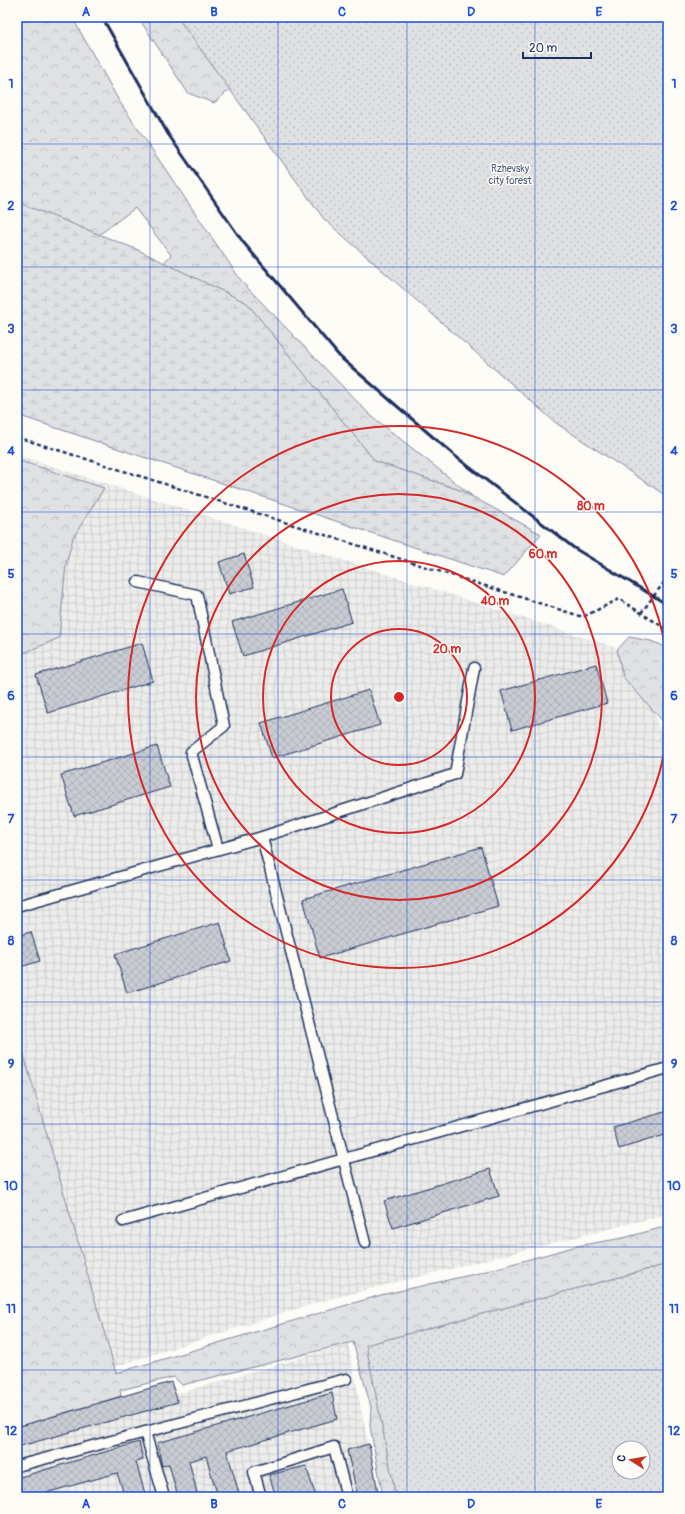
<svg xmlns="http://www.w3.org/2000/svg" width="685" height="1514" viewBox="0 0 685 1514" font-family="Pangolin,sans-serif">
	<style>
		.industrial { fill: url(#industrial-grid) }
		.forest { fill: url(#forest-crowns); stroke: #7e88a0; fill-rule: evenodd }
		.wetland { fill: url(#wetland-marsh); stroke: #7e88a0 }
		.park { fill: url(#park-dots); stroke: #7e88a0; fill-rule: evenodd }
		.building { fill: url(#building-cross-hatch); stroke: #1b2f5e }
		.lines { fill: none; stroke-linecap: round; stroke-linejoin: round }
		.lane-casing { stroke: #1b2f5e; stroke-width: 13 }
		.path { stroke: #1b2f5e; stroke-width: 2.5; stroke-dasharray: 4 3; stroke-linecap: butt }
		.lane { stroke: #fdfcf7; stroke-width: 10 }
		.rail { stroke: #1b2f5e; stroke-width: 3 }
		.grid { fill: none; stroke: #1d4ed8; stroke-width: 1; stroke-opacity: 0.55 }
		.ring { fill: none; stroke: #d62828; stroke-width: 2 }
		.labels { text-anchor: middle; stroke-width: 3; stroke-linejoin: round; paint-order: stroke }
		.park-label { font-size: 10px; fill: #4c5c7f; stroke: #fdfcf7 }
		.centre { fill: #d62828; stroke: #fdfcf7; stroke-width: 2 }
		.ring-label { font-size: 12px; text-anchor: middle; font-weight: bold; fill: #d62828; stroke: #fdfcf7; stroke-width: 3; stroke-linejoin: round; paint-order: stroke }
		.neatline { fill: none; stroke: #1d4ed8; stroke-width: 1.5 }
		.grid-label { font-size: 13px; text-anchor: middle; font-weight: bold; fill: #1d4ed8 }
	</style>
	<defs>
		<pattern id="industrial-grid" width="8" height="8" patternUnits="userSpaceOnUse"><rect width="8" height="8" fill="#edeeec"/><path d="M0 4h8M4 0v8" fill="none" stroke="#cbcccd"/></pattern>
		<pattern id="forest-crowns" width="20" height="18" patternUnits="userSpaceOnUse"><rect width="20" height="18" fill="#e0e1e3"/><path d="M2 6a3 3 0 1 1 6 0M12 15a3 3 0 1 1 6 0" fill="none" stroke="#c0c1c5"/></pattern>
		<pattern id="wetland-marsh" width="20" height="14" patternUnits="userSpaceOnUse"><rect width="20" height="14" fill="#e0e1e3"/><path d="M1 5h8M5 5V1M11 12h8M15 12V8" fill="none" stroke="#c0c1c5"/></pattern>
		<pattern id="park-dots" width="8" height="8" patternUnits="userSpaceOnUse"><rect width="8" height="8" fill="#e0e1e3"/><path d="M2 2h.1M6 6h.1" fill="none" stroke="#c0c1c5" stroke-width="1.8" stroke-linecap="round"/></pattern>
		<pattern id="building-cross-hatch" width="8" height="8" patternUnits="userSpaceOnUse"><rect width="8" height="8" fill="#c9ccd3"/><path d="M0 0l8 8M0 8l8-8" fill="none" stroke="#acb0b8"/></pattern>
	</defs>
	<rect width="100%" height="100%" fill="#fdfcf7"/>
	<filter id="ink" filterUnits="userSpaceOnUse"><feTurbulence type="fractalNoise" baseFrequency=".025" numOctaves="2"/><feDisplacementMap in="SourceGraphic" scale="8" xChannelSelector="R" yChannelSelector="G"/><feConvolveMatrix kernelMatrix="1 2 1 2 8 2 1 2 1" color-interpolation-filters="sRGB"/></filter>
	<g filter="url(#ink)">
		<g class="industrial">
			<path d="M17 455 620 649 641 673 668 754V1214L318 1302 114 1367 17 1031Z"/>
			<path d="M348 1344 379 1497H17V1427L171 1382 176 1394Z"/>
		</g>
		<g class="forest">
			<path d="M17 17H72L119 101 242 282 369 414 471 495 501 529 61 371 171 255 135 208 42 277 17 283Z"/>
			<path d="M138 17H233L234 86 214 103 188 93Z"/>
			<path d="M17 460 104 488 73 538 66 564 59 638 17 656Z"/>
			<path d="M629 637 651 641 668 648V727L623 677 617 650Z"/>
			<path d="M17 1031 116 1373 381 1295 479 1273 577 1246 623 1238 668 1226V1497H383L370 1426 371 1407 353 1342 182 1385 174 1377 120 1390 121 1396 17 1427ZM619 1448H643V1472H619Z"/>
		</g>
		<path class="wetland" d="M17 202 136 249 247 303 375 461 460 490 541 534 504 577 17 415Z"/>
		<g class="park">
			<path d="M177 17H668V497L556 423 324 219Z"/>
			<path d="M668 1264V1497H396L366 1345ZM619 1448H643V1472H619Z"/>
		</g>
		<g class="building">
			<path d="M244 554 254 587 229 594 219 562Z"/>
			<path d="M342 589 352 622 243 656 232 622Z"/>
			<path d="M142 643 153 681 48 713 36 675Z"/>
			<path d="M596 664 607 703 512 730 501 691Z"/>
			<path d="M369 690 380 725 272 758 261 723Z"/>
			<path d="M157 746 170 787 74 816 61 775Z"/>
			<path d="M481 847 498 906 320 958 303 899Z"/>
			<path d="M220 922 231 961 127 993 115 954Z"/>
			<path d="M31 932 40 961 17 968V936Z"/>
			<path d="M668 1111V1134L619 1149 613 1127Z"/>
			<path d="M490 1169 499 1196 393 1228 384 1201Z"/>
			<path d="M171 1382 178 1402 17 1447V1427Z"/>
			<path d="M332 1393 337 1419 227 1451 240 1497H218L206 1456 189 1461 198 1497H178L169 1464 162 1466 157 1443Z"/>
			<path d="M139 1442 143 1460 136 1462 146 1497H125L117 1473 31 1497H17V1478Z"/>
			<path d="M369 1444 379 1497H358L347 1450Z"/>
			<path d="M306 1466 316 1497H276L269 1475Z"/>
		</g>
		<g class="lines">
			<g class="lane-casing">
				<g id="lane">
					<path d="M138 582 197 595 224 726 191 752 218 849"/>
					<path d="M262 837 365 1243"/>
					<path d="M17 906 262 837 455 774 474 668"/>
					<path d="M123 1221 668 1068"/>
					<path d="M145 1432 164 1497"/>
					<path d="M17 1466 346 1379"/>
					<path d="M261 1497 254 1472 334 1447 347 1497"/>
				</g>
			</g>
			<g class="path">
				<path d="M17 437 583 617 619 599 668 630"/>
				<path d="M641 613 668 577"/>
			</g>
			<use href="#lane" class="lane"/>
			<path class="rail" d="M102 17 168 134 243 242 340 357 455 456 574 548 668 605"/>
		</g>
	</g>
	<path class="grid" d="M150 17V1497M278 17V1497M407 17V1497M535 17V1497M17 144H668M17 267H668M17 390H668M17 512H668M17 634H668M17 757H668M17 880H668M17 1002H668M17 1124H668M17 1247H668M17 1370H668"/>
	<g class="ring">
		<circle cx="399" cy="697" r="68"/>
		<circle cx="399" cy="697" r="136"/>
		<circle cx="399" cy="697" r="203"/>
		<path d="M668 730A271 271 0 1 1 668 664"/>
	</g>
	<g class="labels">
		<g class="park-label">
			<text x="510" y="172">Rzhevsky<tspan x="510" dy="12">city forest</tspan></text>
		</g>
	</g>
	<circle cx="399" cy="697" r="6" class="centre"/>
	<g class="ring-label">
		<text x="591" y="510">80 m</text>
		<text x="543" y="558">60 m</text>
		<text x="495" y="605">40 m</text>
		<text x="447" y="653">20 m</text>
	</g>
	<rect width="685" height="1514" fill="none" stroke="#fdfcf7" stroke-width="44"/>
	<g transform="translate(631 1460) rotate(281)"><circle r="19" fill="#fdfcf7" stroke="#a3aaba"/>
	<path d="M0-3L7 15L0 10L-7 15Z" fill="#c8321e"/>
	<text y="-6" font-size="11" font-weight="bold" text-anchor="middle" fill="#1b2f5e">С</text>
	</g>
	<path d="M523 52v6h68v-6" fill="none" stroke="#1b2f5e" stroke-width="2"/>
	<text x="529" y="52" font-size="12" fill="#1b2f5e" stroke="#fdfcf7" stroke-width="3" paint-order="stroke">20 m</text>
	<rect x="22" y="22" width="641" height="1470" class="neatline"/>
	<g class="grid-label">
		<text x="86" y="16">A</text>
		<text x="214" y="16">B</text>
		<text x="342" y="16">C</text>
		<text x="471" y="16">D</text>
		<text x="599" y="16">E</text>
		<text x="11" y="88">1</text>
		<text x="674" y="88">1</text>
		<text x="11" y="210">2</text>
		<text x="674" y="210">2</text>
		<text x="11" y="333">3</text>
		<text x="674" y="333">3</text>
		<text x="11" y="455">4</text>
		<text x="674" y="455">4</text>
		<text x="11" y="578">5</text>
		<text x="674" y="578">5</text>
		<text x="11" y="700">6</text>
		<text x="674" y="700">6</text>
		<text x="11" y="823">7</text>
		<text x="674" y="823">7</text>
		<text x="11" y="945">8</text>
		<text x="674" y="945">8</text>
		<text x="11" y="1068">9</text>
		<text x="674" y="1068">9</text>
		<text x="11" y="1190">10</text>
		<text x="674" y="1190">10</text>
		<text x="11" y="1313">11</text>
		<text x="674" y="1313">11</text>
		<text x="11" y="1435">12</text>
		<text x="674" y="1435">12</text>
		<text x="86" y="1508">A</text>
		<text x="214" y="1508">B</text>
		<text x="342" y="1508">C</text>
		<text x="471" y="1508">D</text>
		<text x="599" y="1508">E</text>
	</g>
</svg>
